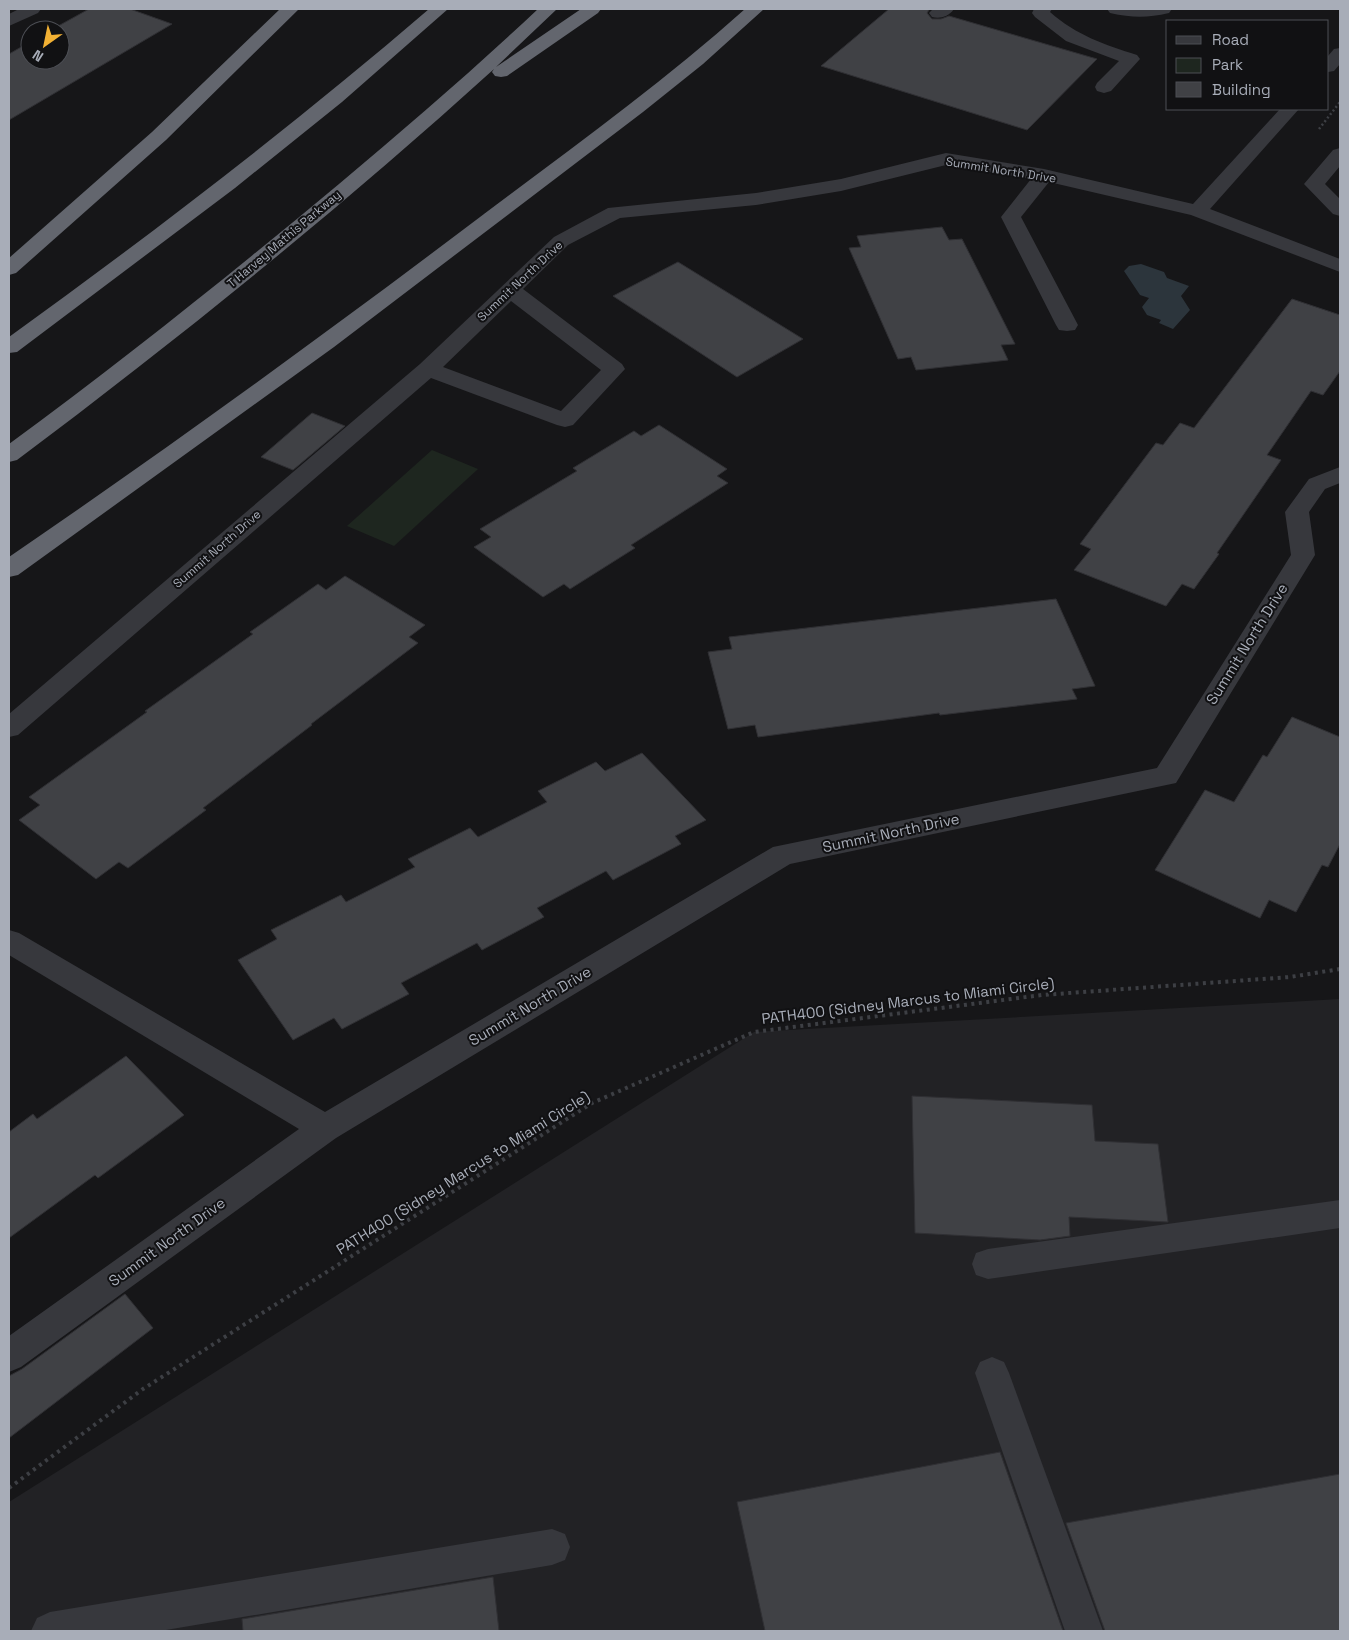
<svg xmlns="http://www.w3.org/2000/svg" width="1349" height="1640" viewBox="0 0 1349 1640" font-family="'Space Grotesk',sans-serif">
	<style>
		.built { fill: #222225 }
		.green { fill: #1e261f }
		.water { fill: #2c353c }
		.building { fill: #404145; stroke: #303034 }
		.lines { fill: none; stroke-linecap: round; stroke-linejoin: round }
		.path-far1 { stroke: #3d3f44; stroke-width: 2.5; stroke-dasharray: 2 2.5; stroke-linecap: butt }
		.path { stroke: #3d3f44; stroke-width: 4; stroke-dasharray: 3 4.5; stroke-linecap: butt }
		.minor { fill: #37383d; fill-rule: evenodd }
		.highway { fill: #63666e; fill-rule: evenodd }
		.labels { text-anchor: middle; stroke-width: 4; stroke-linejoin: round; paint-order: stroke }
		.far-street-label { font-size: 12px; fill: #a8adb8; stroke: #111113 }
		.street-label { font-size: 15px; fill: #a8adb8; stroke: #111113 }
	</style>
	<rect width="100%" height="100%" fill="#161618"/>
	<path class="built" d="M1340 999V1631H9V1502L754 1032Z"/>
	<path class="green" d="M432 450 478 469 394 546 347 526Z"/>
	<path class="water" d="M1141 264 1164 272 1167 278 1189 286 1181 296 1190 310 1173 329 1159 323 1161 320 1147 315 1142 307 1149 298 1140 295 1124 271 1129 266Z"/>
	<g class="building">
		<path d="M89 9H130L172 24 9 120V54L30 42V60H60V30H51Z"/>
		<path d="M889 9H925L929 10 927 13 932 19H941L949 16 1097 59 1027 130 821 66Z"/>
		<path d="M942 227 949 240 962 239 1015 344 1001 345 1008 360 916 370 911 357 898 359 849 248 861 247 857 236Z"/>
		<path d="M678 262 803 339 737 377 613 296Z"/>
		<path d="M1292 299 1340 315V371L1323 395 1311 391 1267 455 1281 460 1217 553 1219 554 1194 589 1182 584 1166 606 1074 570 1091 549 1080 544 1156 443 1163 445 1180 423 1194 428Z"/>
		<path d="M312 413 345 426 293 470 261 457Z"/>
		<path d="M659 425 727 469 717 476 728 483 631 545 635 548 570 589 564 584 543 597 474 547 491 537 480 529 577 471 573 468 634 431 641 436Z"/>
		<path d="M345 576 425 625 409 637 418 643 311 724 312 725 203 808 206 810 128 868 119 862 96 879 19 820 40 805 29 797 147 712 145 711 253 634 250 632 318 584 326 590Z"/>
		<path d="M1056 599 1095 686 1072 689 1077 699 940 715 939 713 758 737 755 725 728 729 708 652 732 649 729 637Z"/>
		<path d="M1292 717 1340 737V844L1328 867 1322 865 1296 912 1269 900 1260 918 1155 870 1205 790 1234 802 1263 755 1267 757Z"/>
		<path d="M642 753 706 820 675 836 681 844 613 880 606 871 537 908 544 917 482 950 477 943 401 983 409 994 342 1029 334 1018 293 1040 238 960 277 939 271 930 341 895 346 902 415 867 408 859 470 828 478 837 547 802 538 791 596 762 605 771Z"/>
		<path d="M126 1056 184 1115 98 1178 95 1175 9 1238V1132L33 1114 37 1119Z"/>
		<path d="M912 1096 1092 1105 1095 1141 1158 1144 1168 1222 1069 1217 1070 1236 1040 1240 915 1233Z"/>
		<path d="M125 1294 153 1328 9 1438V1376L22 1369Z"/>
		<path d="M1000 1452 1063 1631H765L737 1502Z"/>
		<path d="M1340 1474V1631H1105L1066 1523Z"/>
		<path d="M493 1577 499 1631H243L242 1619Z"/>
	</g>
	<g class="lines">
		<path class="path-far1" d="M1319 129 1340 102"/>
		<path class="path" d="M9 1488 143 1389 592 1103 754 1032 1042 995 1290 977 1340 969"/>
		<g class="minor">
			<path d="M19 9H41L38 13 9 26V14Z"/>
			<path d="M933 9H954C948 17 940 19 932 17L929 13Z"/>
			<path d="M1034 9H1052L1050 12C1076 35 1105 45 1137 55L1140 59 1111 91 1104 93 1097 91 1095 87 1097 83 1119 61 1066 41 1035 17 1032 13Z"/>
			<path d="M1107 9H1172L1169 13C1147 18 1133 18 1110 13Z"/>
			<path d="M1340 48V64L1334 71 1328 72V56L1334 49Z"/>
			<path d="M1280 109H1299L1210 209 1340 259V272L1191 215 1049 182 1021 217 1078 325 1075 330 1067 331 1059 330 1056 325 1001 217 1031 179 946 165 841 191 756 205 620 218 568 245 523 289 622 364 625 369 573 425 565 427 557 425 431 378 18 735 9 737V714L420 364 554 237 608 208 756 193 841 179 946 153 1044 169 1193 204ZM511 301 601 370 561 411 443 367Z"/>
			<path d="M1340 148V166L1325 184 1340 199V216L1333 214 1304 184 1333 150Z"/>
			<path d="M1340 467V483L1325 489 1309 512 1315 555 1176 783 790 864 336 1138 21 1367 9 1372V1336L299 1129 9 955V930L19 933 325 1112 773 847 1157 768 1291 555 1285 512 1309 479Z"/>
			<path d="M1340 1200V1228L988 1279 976 1275 972 1264 976 1253 988 1249Z"/>
			<path d="M992 1357 1004 1362 1009 1373 1103 1631H1065L975 1373 980 1362Z"/>
			<path d="M552 1529 565 1534 570 1547 565 1560 552 1565 160 1631H31L37 1618 50 1612Z"/>
		</g>
		<g class="highway">
			<path d="M280 9H299L166 140 16 273 9 275V258L152 132Z"/>
			<path d="M429 9H448L342 102 235 188 17 352 9 353V337C153 233 294 125 429 9Z"/>
			<path d="M538 9H557L496 67 581 9H601L598 13 507 76 501 77 495 76 492 72 494 69C342 207 181 337 17 460L9 462V444C122 361 231 274 339 184 407 127 474 69 538 9Z"/>
			<path d="M745 9H764L703 64 643 112 334 347 18 575 9 577V557C170 447 328 332 484 214 572 148 662 83 745 9Z"/>
		</g>
	</g>
	<g class="labels">
		<g class="far-street-label">
			<text transform="translate(1001 170) rotate(9)" y="4">Summit North Drive</text>
			<text transform="translate(284 239) rotate(-40)" y="4">T Harvey Mathis Parkway</text>
			<text transform="translate(520 281) rotate(-43)" y="4">Summit North Drive</text>
			<text transform="translate(217 549) rotate(-41)" y="4">Summit North Drive</text>
		</g>
		<g class="street-label">
			<text transform="translate(1247 644) rotate(-58)" y="5">Summit North Drive</text>
			<text transform="translate(891 833) rotate(-12)" y="5">Summit North Drive</text>
			<text transform="translate(908 1001) rotate(-7)" y="5">PATH400 (Sidney Marcus to Miami Circle)</text>
			<text transform="translate(530 1006) rotate(-31)" y="5">Summit North Drive</text>
			<text transform="translate(463 1173) rotate(-32)" y="5">PATH400 (Sidney Marcus to Miami Circle)</text>
			<text transform="translate(167 1242) rotate(-36)" y="5">Summit North Drive</text>
		</g>
	</g>
	<rect width="1349" height="1640" fill="none" stroke="#a8adb8" stroke-width="20"/>
	<rect x="1166" y="20" width="162" height="90" fill="#111113" stroke="#4d4f55"/>
	<rect x="1176" y="36" width="25" height="8" fill="#37383d" stroke="#4d4f55"/>
	<text x="1212" y="45" font-size="15" fill="#a8adb8">Road</text>
	<rect x="1176" y="58" width="25" height="15" fill="#1e261f" stroke="#4d4f55"/>
	<text x="1212" y="70" font-size="15" fill="#a8adb8">Park</text>
	<rect x="1176" y="82" width="25" height="15" fill="#404145" stroke="#4d4f55"/>
	<text x="1212" y="95" font-size="15" fill="#a8adb8">Building</text>
	<g transform="translate(45 45) rotate(213)"><circle r="24" fill="#111113" stroke="#4d4f55"/>
	<path d="M0-4L9 19L0 12L-9 19Z" fill="#f2b134"/>
	<text y="-8" font-size="14" font-weight="bold" text-anchor="middle" fill="#a8adb8">N</text>
	</g>
</svg>
